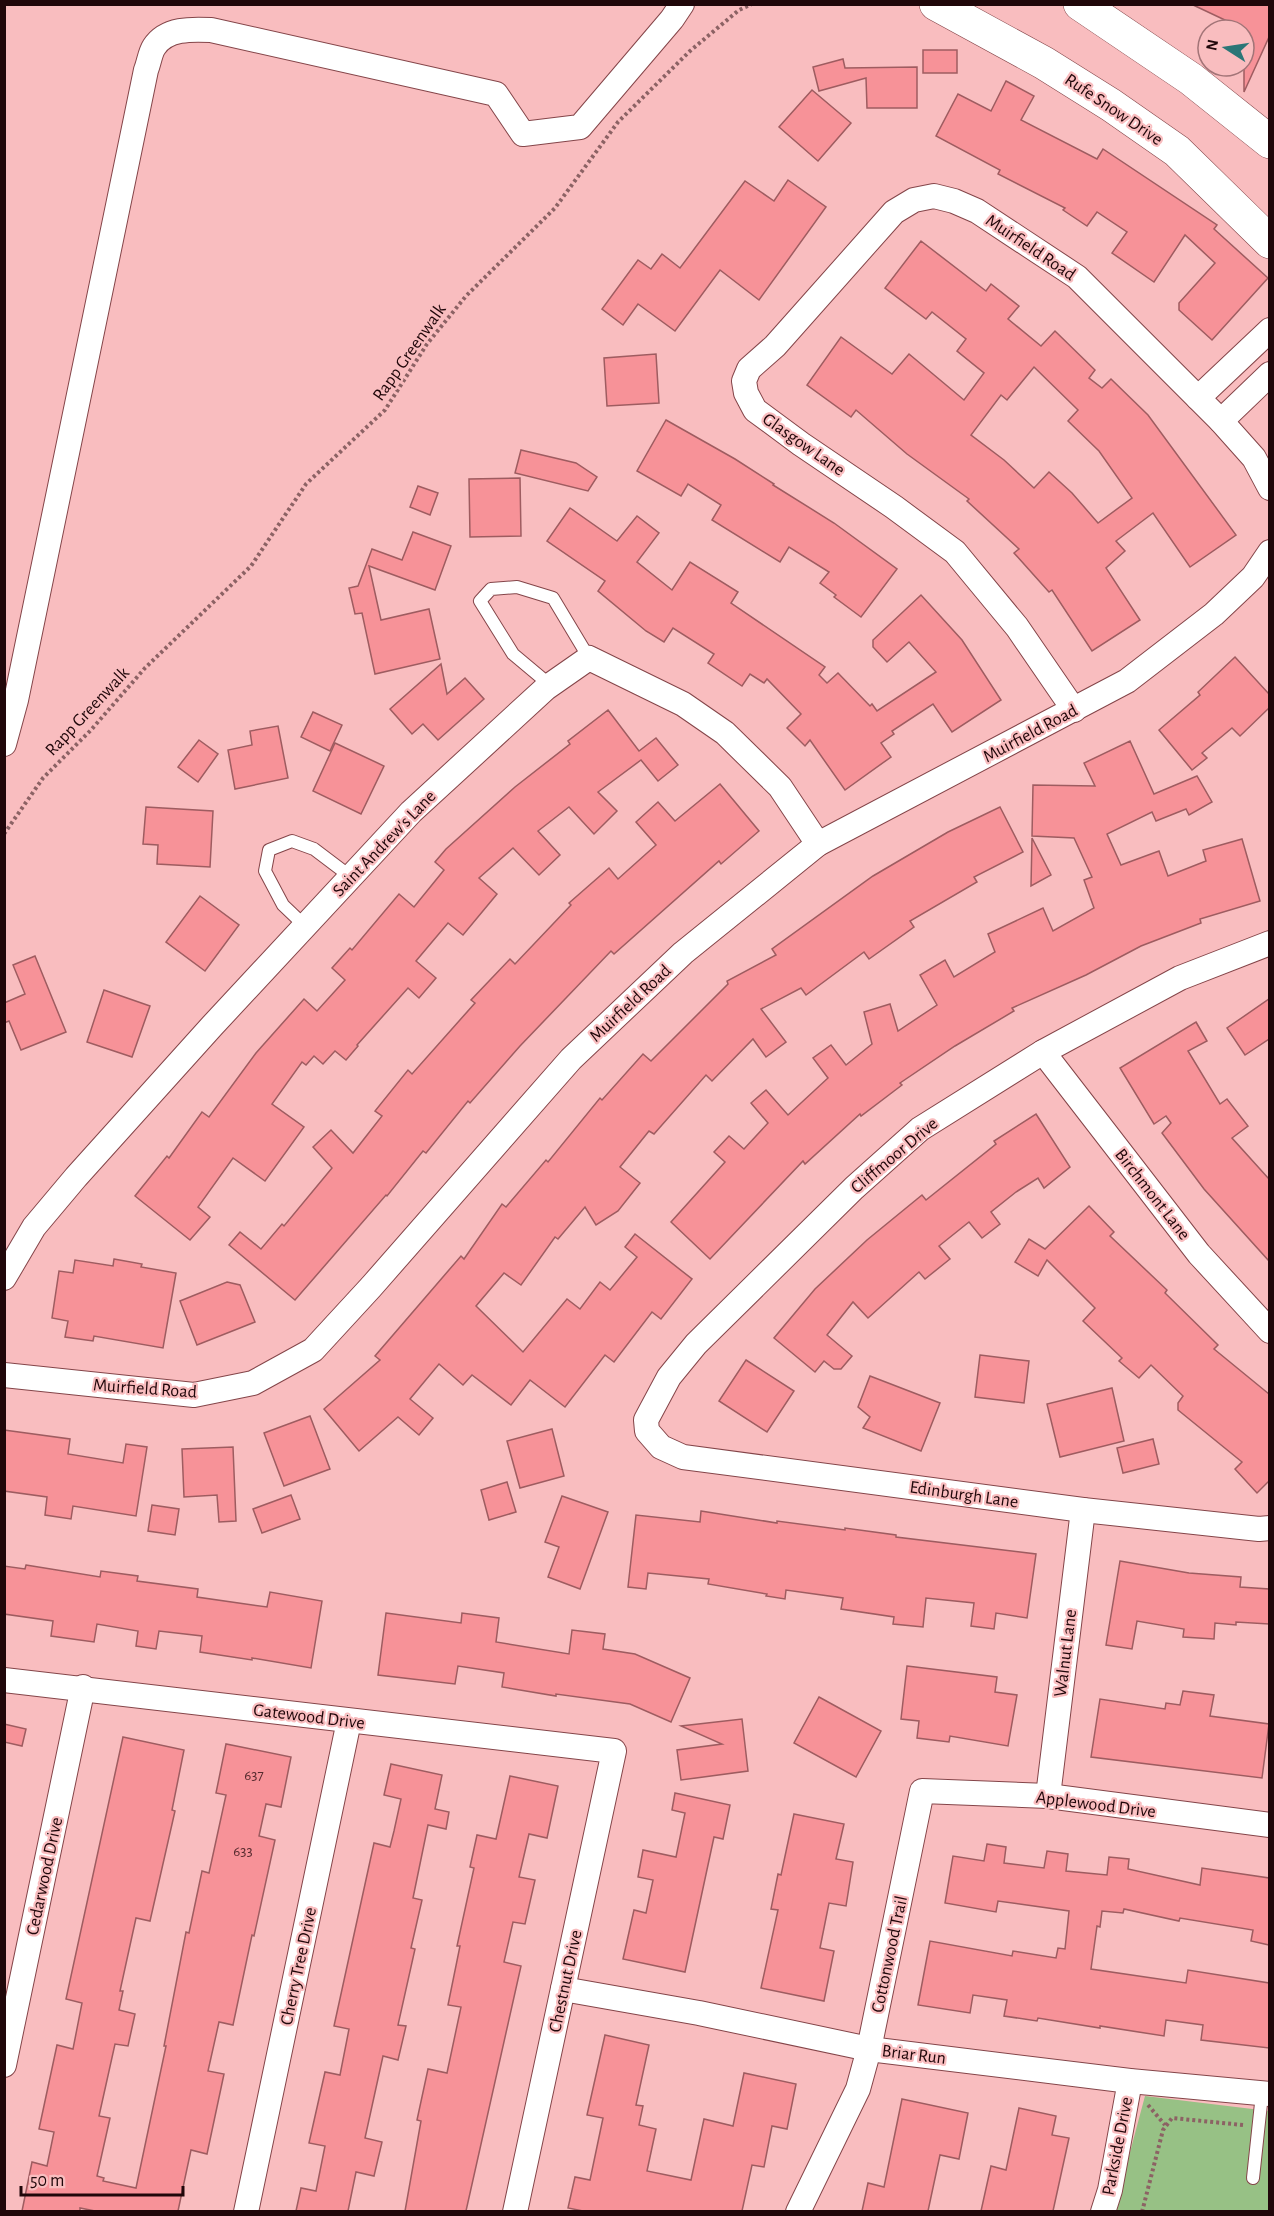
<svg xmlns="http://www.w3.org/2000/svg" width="1274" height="2216" viewBox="0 0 1274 2216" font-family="'Alegreya Sans',sans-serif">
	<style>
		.green { fill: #97c185 }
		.building { fill: #f79298; stroke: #9e5c60; stroke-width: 1.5; fill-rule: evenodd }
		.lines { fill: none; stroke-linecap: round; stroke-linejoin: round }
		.lane-casing { stroke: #844549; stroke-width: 14 }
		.street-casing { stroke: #844549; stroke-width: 26 }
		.secondary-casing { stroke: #844549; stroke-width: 34 }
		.path { stroke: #8c6264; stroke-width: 4; stroke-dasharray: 3 3; stroke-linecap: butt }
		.lane { stroke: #fff; stroke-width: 12 }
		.street { stroke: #fff; stroke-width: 24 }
		.secondary { stroke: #fff; stroke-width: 33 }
		.labels { text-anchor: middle; stroke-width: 4.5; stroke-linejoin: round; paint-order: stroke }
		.number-label { font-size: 15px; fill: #562a2e }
		.street-label { font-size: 18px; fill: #20070a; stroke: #f9bdbf }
	</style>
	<rect width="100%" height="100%" fill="#f9bdbf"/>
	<path class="green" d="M1145 2096 1269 2111V2211L1114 2212Z"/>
	<g class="building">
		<path d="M1191 4H1269V37L1244 92V29Z"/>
		<rect x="923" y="50" width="34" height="23"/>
		<path d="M843 59 845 68 917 67V108H867L866 78 819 91 813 67Z"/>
		<path d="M1006 81 1034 96 1021 120 1097 159 1103 149 1217 225 1214 229 1268 278 1212 340 1179 310V303L1215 263 1185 235 1154 282 1112 253 1127 232 1097 212 1087 226 1063 210 1065 208 998 174 1000 170 936 136 958 94 991 111Z"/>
		<path d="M812 90 851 123 818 161 779 127Z"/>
		<path d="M788 180 826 207 759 300 720 270 675 331 638 304 623 325 602 309 638 260 651 269 662 254 680 268 745 181 774 201Z"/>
		<path d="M921 241 986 291 991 284 1019 306 1008 319 1041 346 1055 331 1095 370 1089 378 1102 388 1111 379 1148 415 1236 535 1190 567 1153 513 1116 541 1125 551 1106 568 1140 620 1092 651 1052 590 1049 592 1014 553 1019 549 967 501 969 499 907 454 856 410 851 417 807 385 841 337 892 374 909 354 964 400 984 373 957 351 966 339 932 312 926 319 885 288ZM1034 367 1078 410 1068 421 1099 451 1132 498 1098 523 1072 493 1049 472 1034 488 1004 460 971 435 1001 395 1007 400Z"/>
		<path d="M656 354 659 403 607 406 604 358Z"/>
		<path d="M666 420 735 459 774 484 773 485 834 523 897 569 861 617 834 597 836 595 820 583 829 572 789 547 780 562 712 520 721 505 688 484 681 496 637 471Z"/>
		<path d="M521 450 576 463 597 477 588 491 515 473Z"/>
		<path d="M520 478 521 536 470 537 469 479Z"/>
		<path d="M418 486 438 493 430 515 410 507Z"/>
		<path d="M570 508 617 541 637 516 659 533 637 562 672 590 690 562 738 592 731 603 825 667 819 675 827 683 838 673 870 706 872 704 877 711 936 672 909 642 887 662 873 647V640L921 595 962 640 1001 700 952 732 933 704 892 731 894 734 881 743 891 757 845 790 810 740 805 746 787 728 801 714 767 679 764 683 750 674 742 686 708 663 714 654 673 628 664 642 646 631 598 591 605 581 547 541Z"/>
		<path d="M413 532 451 546 435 590 369 566 381 620 429 609 440 659 375 674 362 613 355 614 349 588 358 586 372 549 402 560Z"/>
		<path d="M1235 657 1269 694V708L1240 736 1232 728 1202 753 1207 758 1192 770 1159 730 1200 695 1198 692Z"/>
		<path d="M441 664 447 694 465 678 484 699 438 740 423 724 412 734 390 709Z"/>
		<path d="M608 710 639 751 656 738 678 765 658 781 641 760 598 792 617 811 594 834 569 807 538 831 560 855 539 875 513 848 479 878 497 894 463 935 448 923 416 961 436 978 419 998 408 988 357 1045 358 1046 346 1060 335 1051 323 1064 314 1056 306 1065 302 1062 272 1104 304 1127 265 1181 233 1158 198 1207 210 1217 190 1240 135 1196 167 1156 169 1158 202 1112 209 1117 256 1053 304 999 317 1011 345 980 332 968 350 948 352 950 399 894 414 907 444 870 435 862 446 849 515 787 570 744 568 741Z"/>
		<path d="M313 712 342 725 330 751 301 737Z"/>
		<path d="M278 726 288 778 235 789 228 750 252 745 250 731Z"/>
		<path d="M199 740 218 754 198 782 178 767Z"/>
		<path d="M1130 741 1154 794 1197 776 1212 802 1189 815 1186 809 1156 821 1152 812 1107 834 1121 865 1159 851 1168 876 1206 861 1203 850 1242 839 1260 901 1200 919 1201 923 1141 946 1086 975 1012 1008 1014 1011 955 1046 900 1083 902 1085 861 1116 860 1114 805 1164 803 1161 710 1259 671 1222 725 1162 714 1152 729 1136 744 1149 768 1123 751 1103 766 1090 788 1115 828 1078 813 1058 831 1045 846 1065 872 1044 864 1012 890 1004 898 1031 937 1005 920 975 945 960 954 977 995 952 988 934 1043 908 1053 931 1094 908 1084 880 1092 877 1074 838 1032 836 1033 785 1095 786 1084 763Z"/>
		<path d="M335 743 384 766 361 814 313 791Z"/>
		<path d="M720 784 759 831 721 864 719 861 614 954 611 951 520 1046 470 1103 468 1101 426 1153 423 1151 387 1196 386 1195 295 1300 229 1245 240 1232 261 1249 282 1224 284 1226 332 1168 313 1147 331 1130 353 1153 382 1116 375 1111 408 1070 412 1074 475 1003 471 1000 510 959 515 964 571 905 569 903 609 868 618 879 656 845 636 822 658 802 675 821Z"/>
		<path d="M146 807 213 811 210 867 157 864 158 845 143 844Z"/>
		<path d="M1000 807 1023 852 974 877 977 882 910 921 914 927 869 959 864 952 806 995 801 988 761 1009 786 1042 766 1057 753 1039 712 1081 706 1075 654 1134 649 1131 620 1167 640 1183 618 1211 596 1225 585 1207 558 1239 555 1237 521 1285 504 1273 476 1306 523 1352 567 1299 580 1309 600 1282 610 1290 637 1257 625 1247 635 1234 692 1279 661 1319 652 1312 614 1362 605 1355 565 1407 530 1380 511 1405 472 1375 463 1385 439 1364 410 1399 433 1418 419 1435 398 1417 359 1451 324 1409 380 1360 375 1356 461 1256 464 1259 502 1204 506 1207 546 1160 548 1162 600 1098 602 1100 643 1054 651 1061 728 984 727 981 776 955 772 949 873 876 948 832Z"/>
		<path d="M1032 838 1051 875 1031 886Z"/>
		<path d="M200 896 239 925 205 971 166 942Z"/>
		<path d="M35 956 66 1032 21 1050 9 1021 4 1023V1003L25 994 13 965Z"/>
		<path d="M104 990 150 1006 132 1057 87 1042Z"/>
		<path d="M1269 999V1039L1245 1055 1227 1028Z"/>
		<path d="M1196 1022 1207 1041 1188 1051 1220 1104 1227 1099 1248 1126 1232 1138 1269 1179V1261L1204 1189 1162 1133 1171 1123 1166 1116 1154 1124 1120 1068Z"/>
		<path d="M1036 1114 1070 1167 1044 1188 1038 1178 1016 1192 991 1212 1000 1224 982 1238 969 1222 939 1246 950 1259 925 1279 919 1272 868 1318 853 1302 827 1335 852 1356 841 1369H834L824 1361 815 1372 774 1338 815 1289 867 1240 922 1195 926 1200 996 1144 994 1141Z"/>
		<path d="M1089 1206 1114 1232 1110 1236 1167 1290 1165 1293 1218 1345 1214 1349 1269 1394V1481L1257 1493 1235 1469 1242 1462 1178 1410V1403L1183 1396 1151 1365 1139 1378 1126 1367 1119 1361 1122 1358 1083 1321 1095 1308 1047 1260 1038 1276 1015 1262 1029 1239 1045 1249Z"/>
		<path d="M114 1259 142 1264 141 1267 176 1273 163 1348 94 1336 93 1341 65 1337 68 1321 52 1318 59 1271 73 1273 75 1260 113 1266Z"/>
		<path d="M227 1282 240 1285 255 1322 197 1345 180 1301Z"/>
		<path d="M980 1355 1029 1361 1024 1403 975 1397Z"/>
		<path d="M746 1360 794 1391 767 1432 719 1401Z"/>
		<path d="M870 1376 940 1403 921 1451 863 1428 870 1417 858 1407Z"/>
		<path d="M1112 1388 1124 1441 1060 1457 1047 1404Z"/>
		<path d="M310 1416 330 1469 284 1486 264 1433Z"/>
		<path d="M552 1429 564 1476 520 1488 507 1441Z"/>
		<path d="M4 1430 70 1439 68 1454 123 1463 126 1444 147 1447 136 1516 73 1506 71 1519 45 1515 47 1497 4 1491Z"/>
		<path d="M1153 1439 1159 1464 1123 1473 1117 1448Z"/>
		<path d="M233 1447 236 1521 219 1522 217 1495 184 1497 182 1449Z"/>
		<path d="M507 1482 516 1512 489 1520 481 1490Z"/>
		<path d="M291 1495 300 1519 262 1533 253 1509Z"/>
		<path d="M562 1496 608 1512 580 1589 548 1577 559 1547 545 1542Z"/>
		<path d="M152 1505 179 1509 175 1535 148 1531Z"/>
		<path d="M701 1511 777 1523V1521L845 1530V1528L896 1535V1537L1036 1554 1027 1618 996 1613 994 1629 971 1626 974 1603 926 1598 923 1627 893 1624 894 1617 841 1609 843 1598 786 1590 785 1599 766 1596 767 1594 708 1584 709 1579 648 1573 646 1589 628 1587 636 1515 700 1522Z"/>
		<path d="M1120 1561 1189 1573 1241 1577 1240 1587 1269 1589V1624L1236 1622V1625L1215 1623 1214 1639 1183 1637 1184 1629 1137 1621 1132 1649 1106 1645Z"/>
		<path d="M26 1565 100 1577 101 1571 138 1576 137 1581 198 1589 197 1597 267 1607 270 1592 322 1601 311 1668 252 1658V1660L200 1652 202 1636 159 1631 156 1649 136 1646 138 1631 97 1624 94 1642 51 1636 53 1621 4 1614V1566L25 1569Z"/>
		<path d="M386 1613 461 1623 462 1613 499 1618 496 1642 569 1654 572 1630 605 1634 603 1649 635 1654 690 1678 671 1722 630 1704 556 1694V1696L502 1687 504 1673 458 1666 455 1684 378 1675Z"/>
		<path d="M907 1666 997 1677 995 1692 1017 1695 1008 1746 950 1736 949 1742 917 1738 919 1721 901 1719Z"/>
		<path d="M1183 1691 1214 1695 1210 1716 1269 1724 1262 1778 1091 1757 1100 1699 1165 1709 1166 1703 1180 1705Z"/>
		<path d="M819 1697 881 1731 856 1777 794 1743Z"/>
		<path d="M742 1719 748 1771 681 1780 677 1750 722 1744 681 1726Z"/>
		<path d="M4 1724 26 1729 22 1746 4 1742Z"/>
		<path d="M123 1737 184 1750 172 1810 175 1811 150 1921 136 1918 120 1991H123L119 2010 135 2014 128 2046 115 2044 99 2116 110 2118 97 2176 104 2178 103 2181 136 2188 166 2046H164L186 1932 189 1933 202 1871 209 1873 226 1795 216 1793 226 1744 291 1757 281 1807 266 1804 259 1836 275 1840 254 1936 252 1935 233 2025 219 2022 208 2071 224 2074 207 2154 191 2150 178 2211H95L80 2208V2211H22L32 2162 47 2166 54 2132 39 2129 57 2045 73 2049 82 2003 66 1999Z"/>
		<path d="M391 1764 442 1775 435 1809 449 1812 446 1829 428 1825 413 1898 422 1900 411 1948 415 1949 398 2025 406 2026 398 2060 383 2056 365 2138 382 2142 374 2176 356 2172 348 2211H296L301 2188 316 2191 325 2146 309 2143 325 2072 340 2075 349 2029 334 2026 374 1843 390 1847 394 1831 401 1799 384 1795Z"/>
		<path d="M510 1776 558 1786 547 1838 529 1834 519 1877 535 1880 525 1924 513 1922 504 1962 521 1966 466 2211H405L421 2121 417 2120 428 2069 447 2073 461 2007 448 2005 460 1946H457L474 1868 470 1867 477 1835 496 1839Z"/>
		<path d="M675 1793 730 1805 723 1839 714 1837 685 1972 623 1959 634 1910 646 1913 653 1880 638 1877 643 1850 676 1857 685 1813 672 1810Z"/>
		<path d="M794 1814 844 1824 836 1859 853 1862 846 1906 829 1903 820 1948 834 1951 824 2001 761 1988 778 1910 771 1909 778 1874 781 1875Z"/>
		<path d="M987 1844 1006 1847 1004 1863 1044 1868 1047 1851 1068 1854 1066 1871 1107 1875 1109 1857 1129 1859 1128 1869 1200 1885 1202 1868 1269 1878V1945L1251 1941 1253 1930 1180 1918 1179 1921 1124 1909 1123 1913 1102 1911 1100 1927 1097 1926 1091 1969 1186 1983 1188 1970 1269 1983V2048L1201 2040 1203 2025 1166 2020 1164 2036 1100 2026V2028L1038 2018 1037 2021 1004 2016 1007 2000 973 1995 970 2013 918 2005 930 1941 1012 1956 1013 1951 1056 1958 1058 1948 1065 1949 1069 1911 998 1901 996 1912 945 1903 953 1856 984 1861Z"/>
		<path d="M605 2035 649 2045 636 2105 643 2106 639 2125 656 2129 647 2171 691 2180 704 2119 733 2126 744 2073 796 2084 787 2129 772 2126 764 2167 752 2165 742 2211H583L568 2208 575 2177 590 2180 603 2118 587 2115Z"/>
		<path d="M902 2099 968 2113 959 2159 940 2155 928 2211H862L868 2183 884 2187Z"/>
		<path d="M1019 2108 1056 2116 1052 2135 1069 2138 1053 2211H981L991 2166 1006 2170Z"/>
	</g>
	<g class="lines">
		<g class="lane-casing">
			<g id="lane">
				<path d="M550 685 513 654 480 601 491 589 517 587 553 598 589 658"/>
				<path d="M305 926 283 905 265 871 269 850 292 841 314 849 351 877"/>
				<path d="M1253 2178 1262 2094"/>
			</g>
		</g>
		<g class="street-casing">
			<g id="street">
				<path d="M1198 398 1270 330"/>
				<path d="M1221 421 1270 374"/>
				<path d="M1074 710 1017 627 955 552 894 507 801 444 755 410 746 393 744 381 749 369 775 346 894 212 914 200 934 196 954 201 977 211 1077 277 1221 421 1254 458 1270 488"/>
				<path d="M4 744 16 700 146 70C149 63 150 53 154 47 166 28 192 29 211 30L496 94 523 134 580 127 672 19 682 4"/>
				<path d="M1270 943 1180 978 1043 1052 920 1129 854 1188 696 1344 669 1377 646 1420 647 1431 661 1447 683 1457 1083 1510 1259 1529 1270 1528"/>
				<path d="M1043 1052 1199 1254 1270 1331"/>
				<path d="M4 1278 34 1227 76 1177 212 1026 411 812 546 688 589 658 683 704 725 733 780 787 818 844"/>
				<path d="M4 1375 194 1395 253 1383 313 1350 371 1287 571 1059 683 953 818 844 1127 681 1214 614 1253 577 1270 552"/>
				<path d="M4 1680 614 1751 515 2212"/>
				<path d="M1048 1796 1083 1510"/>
				<path d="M563 1989 699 2013 869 2049 1130 2081 1270 2094"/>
				<path d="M4 2065 83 1687"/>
				<path d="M246 2212 349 1721"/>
				<path d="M798 2212 858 2089 869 2049 922 1791 1048 1796 1270 1825"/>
				<path d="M1103 2212 1110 2190 1130 2081"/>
			</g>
		</g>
		<g class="secondary-casing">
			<g id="secondary">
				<path d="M936 4 1044 63 1111 105 1177 151 1270 242"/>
				<path d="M1080 4 1191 79 1270 142"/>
			</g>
		</g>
		<g class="path">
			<path d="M4 834 43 778 91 730 145 668 251 566 306 484 385 410 427 344 466 296 555 208 618 122 690 51 739 10 752 4"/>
			<path d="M1148 2105 1165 2125"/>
			<path d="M1142 2212 1163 2130 1172 2118 1243 2125"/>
		</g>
		<use href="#lane" class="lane"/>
		<use href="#street" class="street"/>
		<use href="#secondary" class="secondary"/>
	</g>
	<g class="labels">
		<g class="number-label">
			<text x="254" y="1780">637</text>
			<text x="243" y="1856">633</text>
		</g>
		<g class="street-label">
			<text transform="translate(1114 109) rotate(34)" y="6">Rufe Snow Drive</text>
			<text transform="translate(1031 247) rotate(34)" y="6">Muirfield Road</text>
			<text transform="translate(409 352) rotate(-55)" y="6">Rapp Greenwalk</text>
			<text transform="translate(804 444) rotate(35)" y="6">Glasgow Lane</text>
			<text transform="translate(87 711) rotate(-47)" y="6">Rapp Greenwalk</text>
			<text transform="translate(1030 733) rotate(-28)" y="6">Muirfield Road</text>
			<text transform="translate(384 843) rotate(-46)" y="6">Saint Andrew's Lane</text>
			<text transform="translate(630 1003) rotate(-43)" y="6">Muirfield Road</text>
			<text transform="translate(894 1155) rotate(-40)" y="6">Cliffmoor Drive</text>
			<text transform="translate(1153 1194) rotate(52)" y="6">Birchmont Lane</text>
			<text transform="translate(145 1388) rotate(4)" y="6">Muirfield Road</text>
			<text transform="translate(964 1494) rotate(8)" y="6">Edinburgh Lane</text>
			<text transform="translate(1065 1653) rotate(-83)" y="6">Walnut Lane</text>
			<text transform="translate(309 1716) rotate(7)" y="6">Gatewood Drive</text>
			<text transform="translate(1096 1804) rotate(7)" y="6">Applewood Drive</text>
			<text transform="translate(44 1876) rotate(-78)" y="6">Cedarwood Drive</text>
			<text transform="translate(889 1954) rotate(-78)" y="6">Cottonwood Trail</text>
			<text transform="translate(298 1966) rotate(-78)" y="6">Cherry Tree Drive</text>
			<text transform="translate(565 1981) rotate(-78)" y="6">Chestnut Drive</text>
			<text transform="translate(914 2054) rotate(7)" y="6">Briar Run</text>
			<text transform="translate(1117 2146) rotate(-79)" y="6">Parkside Drive</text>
		</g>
	</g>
	<rect width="1274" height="2216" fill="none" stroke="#20070a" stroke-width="12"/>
	<g transform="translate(1226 48) rotate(282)"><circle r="28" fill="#f9bdbf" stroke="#a27477" stroke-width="1.5"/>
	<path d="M0-4.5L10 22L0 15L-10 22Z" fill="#2b7677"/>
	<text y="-9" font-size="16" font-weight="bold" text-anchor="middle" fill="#20070a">N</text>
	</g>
	<path d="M21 2186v9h162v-9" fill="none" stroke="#20070a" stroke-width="3"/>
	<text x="30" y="2186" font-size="18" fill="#20070a" stroke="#f9bdbf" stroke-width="4.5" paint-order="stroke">50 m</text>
</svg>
